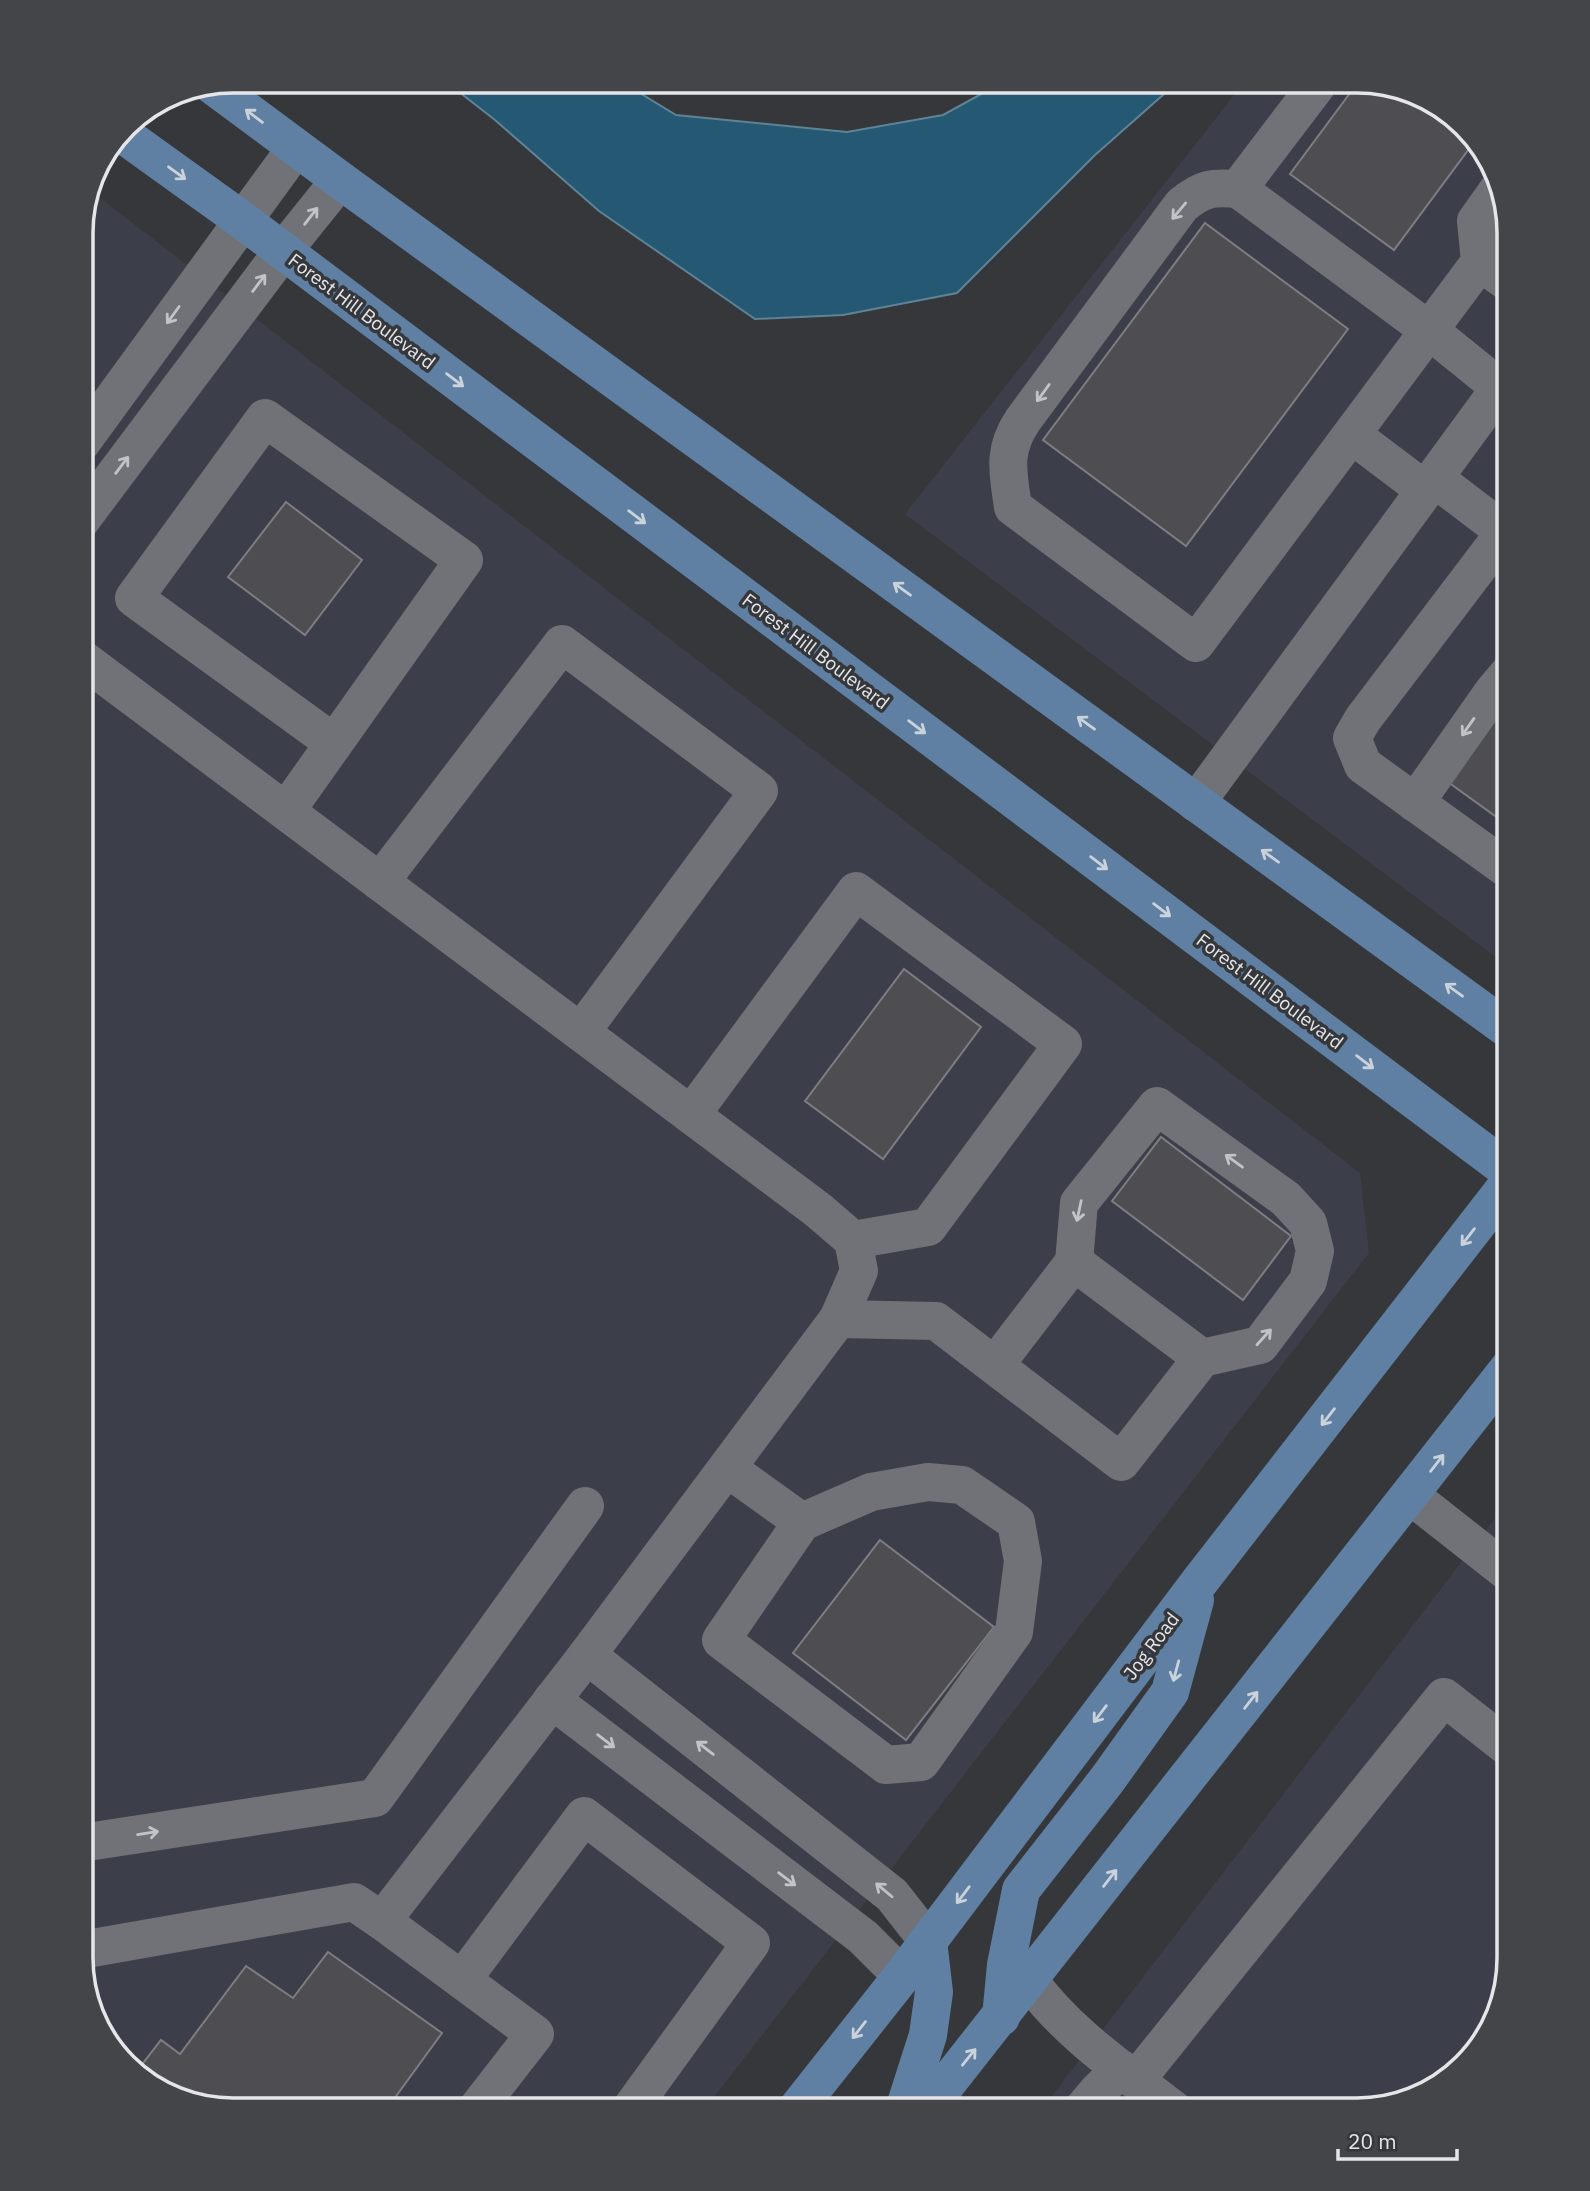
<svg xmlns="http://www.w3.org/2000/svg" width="1590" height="2191" viewBox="0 0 1590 2191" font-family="'IBM Plex Sans',sans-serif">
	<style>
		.built { fill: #3c3f49 }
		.water { fill: #255872; stroke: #5f8396; stroke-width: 2 }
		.building { fill: #4e4d52; stroke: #7e7d83; stroke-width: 2 }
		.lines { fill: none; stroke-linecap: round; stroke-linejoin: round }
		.minor { stroke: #707277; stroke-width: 38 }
		.major { stroke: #6080a3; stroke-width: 38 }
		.oneway { stroke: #cad2db }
		.oneway2 { stroke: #c2c3c7 }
		.labels { text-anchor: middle; stroke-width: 7; stroke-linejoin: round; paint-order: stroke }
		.street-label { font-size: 19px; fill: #e5e6e9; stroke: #35373b }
		.rim { fill: none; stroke: #e5e6e9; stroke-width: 3.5 }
	</style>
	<rect width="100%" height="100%" fill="#35373b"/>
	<g class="built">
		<path d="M1245 81H1366L1433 101 1489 157 1509 233V967L905 514Z"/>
		<path d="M90 190 1360 1173 1369 1253 704 2110H224L157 2090 101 2034 81 1958V223Z"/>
		<path d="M1509 1500V1958L1489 2034 1433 2090 1357 2110H1041Z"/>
	</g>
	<path class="water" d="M445 81H620L676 115 847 132 943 115 1005 81H1174L1164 94 1095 155 957 293 843 315 755 319 599 211 495 120Z"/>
	<g class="building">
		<path d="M1359 81H1366L1433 101 1474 142 1394 250 1290 174Z"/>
		<path d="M1205 223 1348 329 1186 546 1043 440Z"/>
		<path d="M286 502 362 560 305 635 228 577Z"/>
		<path d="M1509 697V826L1448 782Z"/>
		<path d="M904 969 981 1027 883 1159 805 1101Z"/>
		<path d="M1161 1137 1291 1236 1243 1300 1112 1201Z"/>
		<path d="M880 1540 994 1627 906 1740 793 1653Z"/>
		<path d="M328 1952 442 2033 386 2110H224L157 2090 137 2071 161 2040 180 2054 246 1966 293 1998Z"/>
	</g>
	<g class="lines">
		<g class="minor">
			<path d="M1320 81 1238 189 1430 331 1509 395"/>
			<path d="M1238 189C1212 187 1203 188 1182 205L1023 420C1002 451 1008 472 1013 507L1196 643 1480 262 1476 221 1498 190"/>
			<path d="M1480 262 1509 283"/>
			<path d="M1352 435 1425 490"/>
			<path d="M81 443 296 148"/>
			<path d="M1434 478 1509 535"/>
			<path d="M81 520 283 251 340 180"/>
			<path d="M1505 532 1363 719 1352 738 1363 765 1509 870"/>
			<path d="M81 658 818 1210 853 1240 859 1271 838 1319 587 1655 382 1921"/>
			<path d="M1196 803 1500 388"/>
			<path d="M1415 803 1493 692 1509 673"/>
			<path d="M286 811 464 560 265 418 134 598 334 743"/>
			<path d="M380 882 562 644 759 791 581 1032"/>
			<path d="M691 1115 856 891 1063 1044 928 1227 853 1240"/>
			<path d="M1074 1262 1079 1203 1157 1106 1286 1199 1308 1223 1315 1251 1308 1281 1260 1345 1202 1358"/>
			<path d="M838 1319 936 1321 1121 1462 1202 1358 1074 1262 995 1365"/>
			<path d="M727 1468 802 1522 871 1492 928 1482 962 1485 1016 1522 1023 1561 1014 1632 921 1762 886 1765 721 1640 802 1522"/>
			<path d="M1411 1496 1509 1573"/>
			<path d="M587 1655 892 1895 928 1941"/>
			<path d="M552 1700 863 1937 902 1976"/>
			<path d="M81 1843 375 1798 585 1506"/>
			<path d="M81 1950 354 1902 382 1921 535 2034 476 2110"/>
			<path d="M462 1980 584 1816 751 1943 630 2110"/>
			<path d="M1029 1980C1068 2034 1123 2070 1174 2110"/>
			<path d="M1136 2080 1444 1697 1509 1748"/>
			<path d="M1082 2110 1098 2091 1121 2069"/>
		</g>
		<g class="major">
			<path d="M212 85 340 180 1509 1030"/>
			<path d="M121 133 242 220 1509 1171"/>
			<path d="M1001 2017 1006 1965 1021 1890 1107 1780 1170 1692 1195 1600"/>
			<path d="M796 2110 902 1976 1200 1581 1509 1183"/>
			<path d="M904 2110 928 2035 934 1992 928 1941"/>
			<path d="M926 2110 1509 1368"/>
		</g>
	</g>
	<defs><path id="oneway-shaft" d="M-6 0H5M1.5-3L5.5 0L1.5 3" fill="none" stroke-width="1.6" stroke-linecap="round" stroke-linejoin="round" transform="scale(1.75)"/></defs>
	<g class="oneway">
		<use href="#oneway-shaft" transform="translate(254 116) rotate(-143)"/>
		<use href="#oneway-shaft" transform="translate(177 173) rotate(36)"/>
		<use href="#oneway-shaft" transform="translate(455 380) rotate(37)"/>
		<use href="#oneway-shaft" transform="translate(637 517) rotate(37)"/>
		<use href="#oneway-shaft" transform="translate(902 589) rotate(-144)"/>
		<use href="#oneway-shaft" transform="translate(1086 723) rotate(-144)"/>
		<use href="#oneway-shaft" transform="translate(917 727) rotate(37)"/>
		<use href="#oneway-shaft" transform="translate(1270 856) rotate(-144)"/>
		<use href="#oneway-shaft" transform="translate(1099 863) rotate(37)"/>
		<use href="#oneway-shaft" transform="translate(1162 910) rotate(37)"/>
		<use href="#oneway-shaft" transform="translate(1454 990) rotate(-144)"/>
		<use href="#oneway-shaft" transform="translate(1365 1062) rotate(37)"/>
		<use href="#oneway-shaft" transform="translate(1468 1237) rotate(128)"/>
		<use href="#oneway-shaft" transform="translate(1328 1417) rotate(128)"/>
		<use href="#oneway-shaft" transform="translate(1437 1463) rotate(-52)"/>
		<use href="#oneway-shaft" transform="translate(1176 1671) rotate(105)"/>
		<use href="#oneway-shaft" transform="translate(1251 1700) rotate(-52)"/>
		<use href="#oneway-shaft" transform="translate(1100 1714) rotate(127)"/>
		<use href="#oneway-shaft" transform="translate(1110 1878) rotate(-52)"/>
		<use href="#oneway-shaft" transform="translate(963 1895) rotate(127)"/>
		<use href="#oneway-shaft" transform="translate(859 2030) rotate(128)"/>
		<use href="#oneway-shaft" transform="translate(969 2057) rotate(-51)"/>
	</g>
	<g class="oneway2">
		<use href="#oneway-shaft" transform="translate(1179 211) rotate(130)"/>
		<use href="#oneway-shaft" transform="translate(311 216) rotate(-52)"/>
		<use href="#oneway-shaft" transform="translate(259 283) rotate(-53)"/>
		<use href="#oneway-shaft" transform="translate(173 315) rotate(126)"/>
		<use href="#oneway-shaft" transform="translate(1043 393) rotate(126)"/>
		<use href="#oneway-shaft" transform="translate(122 465) rotate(-53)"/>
		<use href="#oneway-shaft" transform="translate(1468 727) rotate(125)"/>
		<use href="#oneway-shaft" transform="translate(1234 1161) rotate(-144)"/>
		<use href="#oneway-shaft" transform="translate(1079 1211) rotate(102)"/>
		<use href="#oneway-shaft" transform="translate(1264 1337) rotate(-48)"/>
		<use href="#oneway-shaft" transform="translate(606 1741) rotate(37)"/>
		<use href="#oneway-shaft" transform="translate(705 1748) rotate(-142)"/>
		<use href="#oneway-shaft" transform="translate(148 1833) rotate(-9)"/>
		<use href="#oneway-shaft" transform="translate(787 1879) rotate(37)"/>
		<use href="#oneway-shaft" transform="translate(884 1890) rotate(-140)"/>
	</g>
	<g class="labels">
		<g class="street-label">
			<text transform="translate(362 311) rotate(37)" y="7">Forest Hill Boulevard</text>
			<text transform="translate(816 651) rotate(37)" y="7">Forest Hill Boulevard</text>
			<text transform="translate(1270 991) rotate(37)" y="7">Forest Hill Boulevard</text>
			<text transform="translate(1151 1646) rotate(-53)" y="7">Jog Road</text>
		</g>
	</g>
	<path d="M0 0H1590V2191H0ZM233 93H1357A140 140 0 0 1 1497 233V1958A140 140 0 0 1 1357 2098H233A140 140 0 0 1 93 1958V233A140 140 0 0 1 233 93Z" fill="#434549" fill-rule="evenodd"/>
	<path class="rim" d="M233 93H1357A140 140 0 0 1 1497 233V1958A140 140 0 0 1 1357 2098H233A140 140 0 0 1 93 1958V233A140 140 0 0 1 233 93Z"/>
	<path d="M1338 2149v10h119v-10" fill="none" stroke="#e5e6e9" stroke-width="3.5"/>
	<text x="1348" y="2149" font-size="21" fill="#e5e6e9" stroke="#35373b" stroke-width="5" paint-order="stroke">20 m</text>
</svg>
